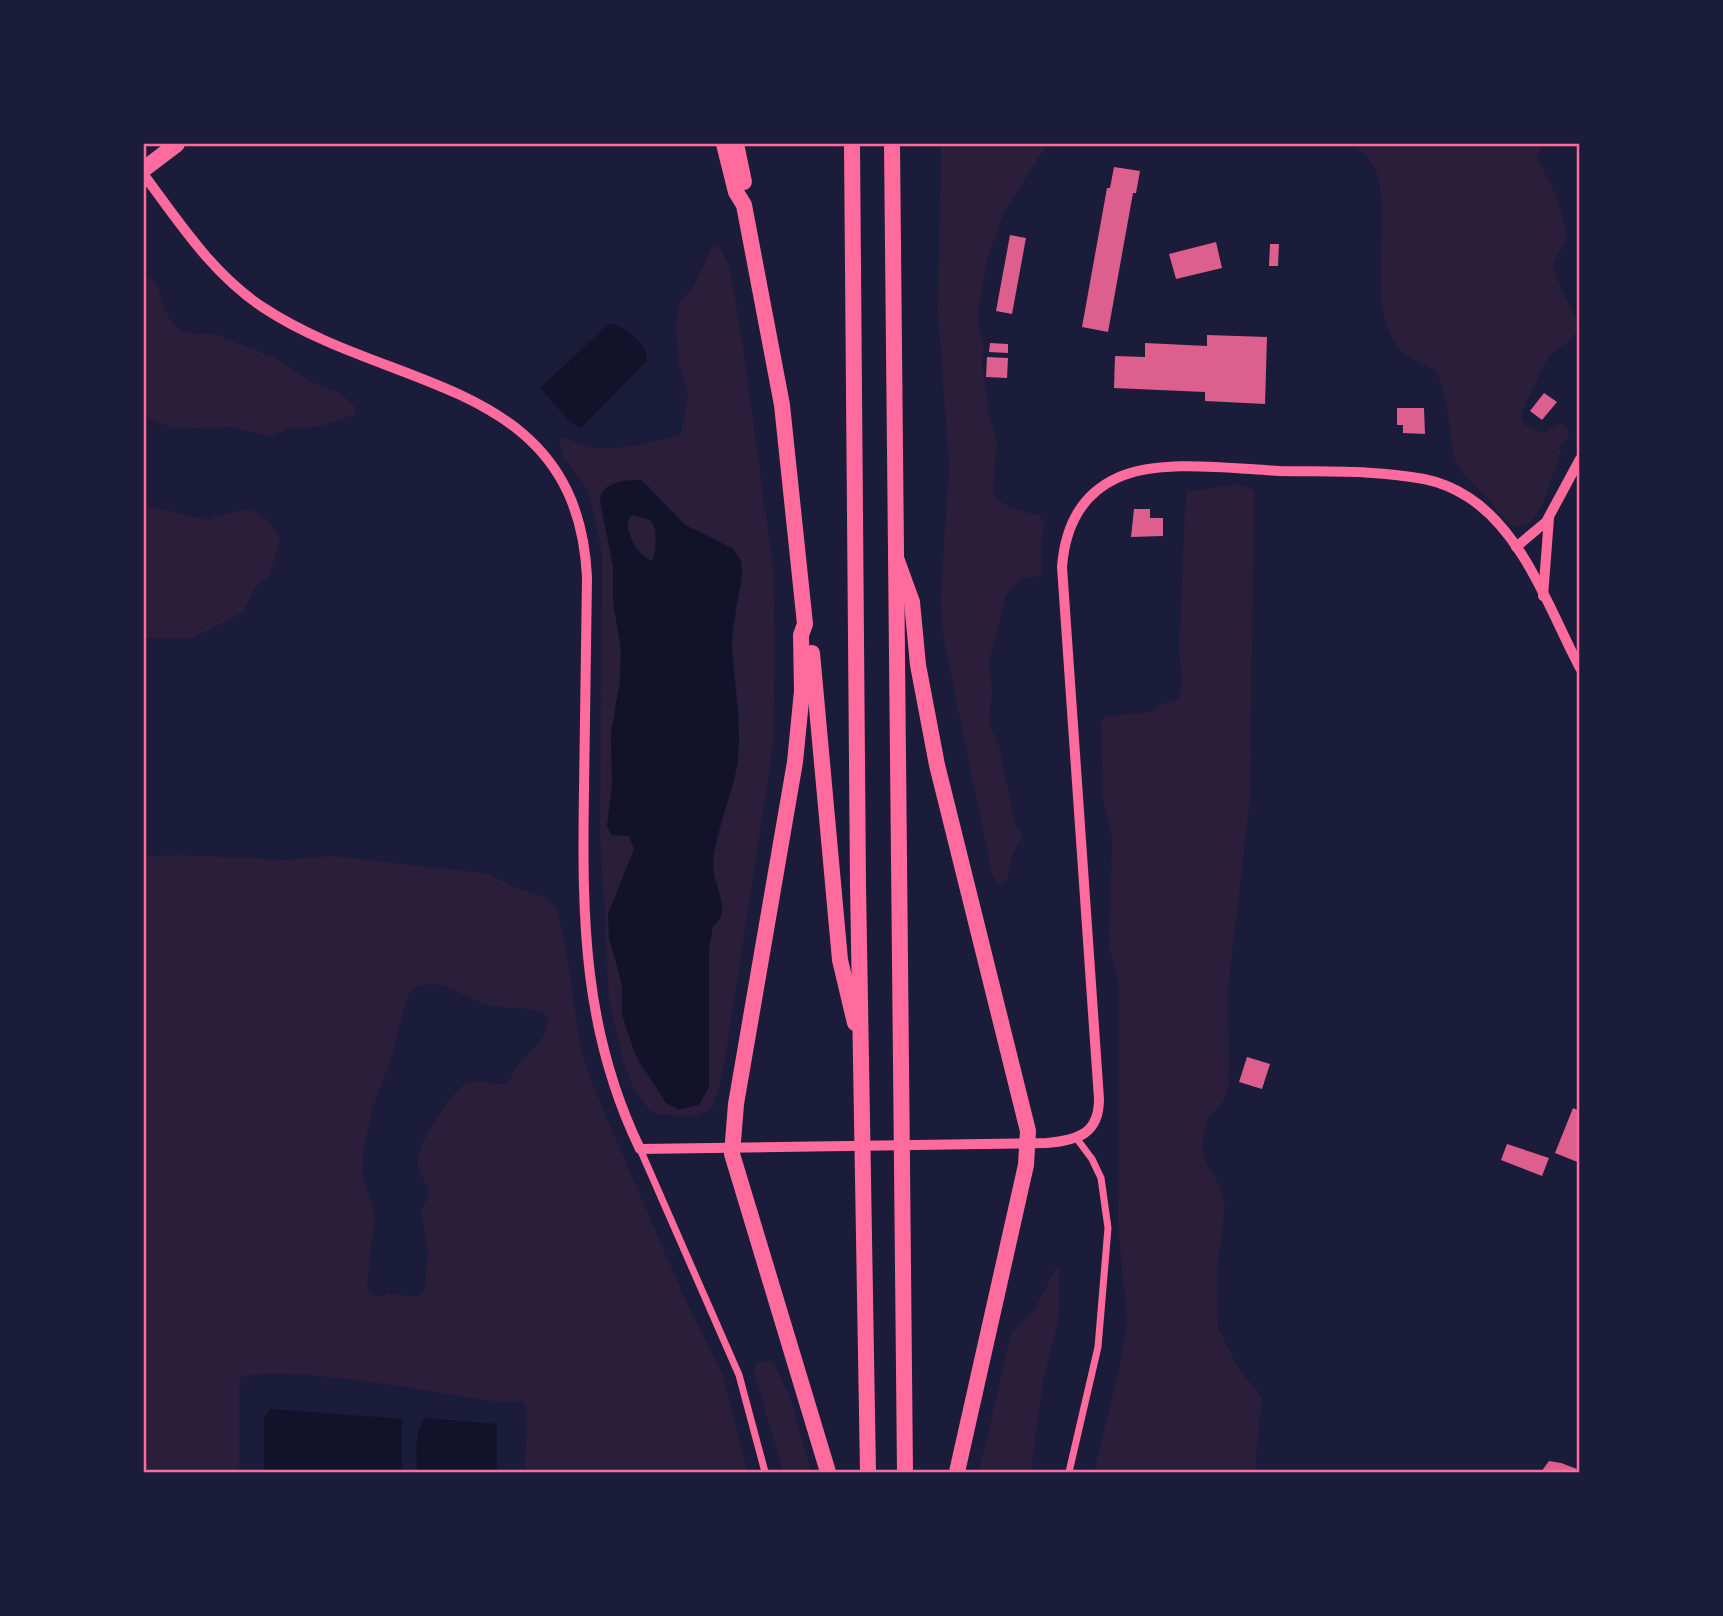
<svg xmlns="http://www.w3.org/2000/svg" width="1723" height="1616" viewBox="0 0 1723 1616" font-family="Manrope,sans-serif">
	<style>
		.green { fill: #2a1e3b; fill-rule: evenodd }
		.water { fill: #12122b; fill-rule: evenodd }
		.building { fill: #dd5f8e }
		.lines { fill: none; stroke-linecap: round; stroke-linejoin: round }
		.minor { stroke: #ff6b9d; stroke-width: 7 }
		.tertiary { stroke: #ff6b9d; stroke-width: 10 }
		.motorway { stroke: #ff6b9d; stroke-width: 16 }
		.neatline { fill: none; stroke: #ff6b9d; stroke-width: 2.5 }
	</style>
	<rect width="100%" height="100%" fill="#1b1b3a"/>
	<g class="green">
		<path d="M941 144H1047L1005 211 988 256 979 304 978 324 984 344 982 364 989 413 997 442 993 494C999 505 1026 513 1039 515L1045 522 1041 542 1042 573 1039 576 1023 578 1006 595 989 661 992 691 989 722 999 746 1015 823 1023 835 1012 856 1007 880 998 883 992 875 944 640 940 603 949 467 938 312Z"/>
		<path d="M1355 144H1542L1536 158C1556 190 1560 204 1568 240 1563 247 1555 257 1553 265 1551 273 1576 314 1579 327 1569 347 1560 343 1549 357 1543 364 1524 409 1521 417L1526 426 1543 433 1561 424 1568 429 1569 439 1556 449 1562 450 1543 503 1531 523C1509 532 1504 519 1493 505 1480 488 1458 476 1453 454 1449 431 1449 399 1437 373 1428 364 1414 362 1405 354 1361 315 1392 224 1377 173 1374 162 1361 154 1355 144Z"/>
		<path d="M713 245 721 249 730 268 743 347 773 567 775 646 773 748 723 1073 712 1109 695 1117 658 1114 649 1110 633 1087 623 1061 609 999 600 831 602 553 588 490 565 459 559 441 561 437C572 439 580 446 592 448 610 451 663 442 681 434L688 393 679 366 675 326 680 302 693 287ZM638 479 647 484 685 525 721 542 739 556 742 572 732 643 739 717 737 765 713 857 715 888 709 949V1087L666 1103 656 1085 642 1070 626 1029 622 1014 623 988 608 914 634 849 629 836 612 835 607 827 612 784 611 734 620 681 621 651 613 600V566L599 503 606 487Z"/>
		<path d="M144 275 154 280C166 302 163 329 193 334 201 335 206 332 215 334L275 358 314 383 340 393 354 405 355 414 319 427 289 428 272 437 233 427 174 429 144 416Z"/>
		<path d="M1237 484 1254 490 1250 800 1228 990 1229 1086 1222 1103 1208 1117 1202 1145 1206 1163 1221 1188 1225 1206 1217 1273 1218 1328 1239 1369 1262 1397 1255 1472H1094L1119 1370 1127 1322 1118 1225 1119 986 1109 947 1112 839 1103 800 1101 723 1107 716 1153 712 1160 705 1178 699 1182 685 1179 646 1186 492Z"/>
		<path d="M144 505 209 520 236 511H255L269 522 280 539 270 575 255 587 243 612 191 639 144 638Z"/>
		<path d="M631 515C636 516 648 518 652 522 658 529 656 555 652 561 639 556 631 539 627 526Z"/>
		<path d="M184 855 285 860 332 856 490 874 515 888 542 896 557 907 568 961 580 1045 591 1081 685 1299 723 1375 748 1472H525L527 1414 522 1401H492C440 1394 281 1362 240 1378L239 1383V1472H144V856ZM430 984C454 985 471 1002 493 1006 511 1009 532 1006 548 1017 549 1048 516 1055 510 1082 496 1088 482 1078 467 1083 453 1088 419 1143 418 1159 416 1172 427 1181 429 1194L421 1212 428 1252 425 1291 416 1297 388 1293 379 1297 370 1294 367 1285 375 1217 362 1170 365 1141 374 1104 391 1060 407 997 412 989Z"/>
		<path d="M1059 1269V1317L1043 1381 1031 1472H979L1011 1334 1034 1310 1055 1270Z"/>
		<path d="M770 1361 774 1363 790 1397 811 1472H783L754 1371 757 1362Z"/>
	</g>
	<g class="water">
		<path d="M609 324C625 325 647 344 647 361L581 428 571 423 540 388Z"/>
		<path d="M641 480 685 525 733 549 741 561 742 572C740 595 732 617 732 641 732 680 742 718 738 758 734 794 715 827 713 863 712 884 734 912 713 926L709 949V1087L699 1105 679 1110 666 1103 635 1054 622 1014V985L609 938 608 914 634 849 629 836 612 835 607 827 612 784 611 734 620 681 621 651 613 600V566L600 497C607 481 625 480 641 480ZM631 515C636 516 648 518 652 522 658 529 656 554 652 561 638 557 620 528 631 515Z"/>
		<path d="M270 1409 402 1419V1472H264V1419Z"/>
		<path d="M425 1418 497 1424V1472H417C417 1456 414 1432 425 1418Z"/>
	</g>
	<g class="building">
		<path d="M1114 167 1140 171 1136 193H1133L1108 332 1082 327 1107 188H1110Z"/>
		<path d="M1010 235 1026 238 1012 314 996 311Z"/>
		<path d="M1216 242 1222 268 1176 279 1169 254Z"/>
		<path d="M1270 244H1279L1278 266H1269Z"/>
		<path d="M1207 335 1267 337 1265 404 1205 401V392L1114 388 1115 356 1145 357V343L1207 346Z"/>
		<path d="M990 343 1008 344V353L989 352Z"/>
		<path d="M987 357 1008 358 1007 378 986 377Z"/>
		<path d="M1544 393 1557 402 1542 420 1530 411Z"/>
		<path d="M1397 408H1424L1425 434 1403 433V425H1397Z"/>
		<path d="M1134 509H1150V518H1163V536L1131 537Z"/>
		<path d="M1247 1057 1270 1064 1262 1089 1239 1082Z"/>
		<path d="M1573 1108 1580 1111V1163L1555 1153Z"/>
		<path d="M1507 1144 1549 1158 1542 1176 1501 1160Z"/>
		<path d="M1549 1461 1561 1463 1577 1469 1575 1472H1541Z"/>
	</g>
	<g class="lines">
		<g class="minor">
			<path d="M640 1149 739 1375 765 1472"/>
			<path d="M1069 1472 1098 1347 1108 1228 1101 1178 1092 1159 1077 1139"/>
		</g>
		<g class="tertiary">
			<path d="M144 175C179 222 213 275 264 308 393 393 577 378 587 577 586 648 585 719 584 790 582 919 583 1031 640 1149L1047 1143C1078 1140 1099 1134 1099 1099L1062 567C1065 528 1080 495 1117 478 1160 458 1234 469 1280 471 1328 472 1377 470 1424 479 1439 482 1454 488 1468 497 1524 533 1550 611 1580 668"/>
			<path d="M1516 547 1546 522 1580 459"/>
			<path d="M1543 596 1549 518"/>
		</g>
		<g class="motorway">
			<path d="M724 144 736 192 744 205 782 405 805 624 801 635 802 691 795 762 736 1104 732 1154 828 1472"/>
			<path d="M736 144 744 182"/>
			<path d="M852 144 858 885 868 1472"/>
			<path d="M892 144 905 1472"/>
			<path d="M144 169 177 144"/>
			<path d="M896 558 912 602 918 665 937 765 1028 1131 1026 1165 957 1472"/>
			<path d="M812 653 840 960 855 1023"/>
		</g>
	</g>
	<rect width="1723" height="1616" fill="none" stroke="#1b1b3a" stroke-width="290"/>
	<rect x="145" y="145" width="1433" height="1326" class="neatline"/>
</svg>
